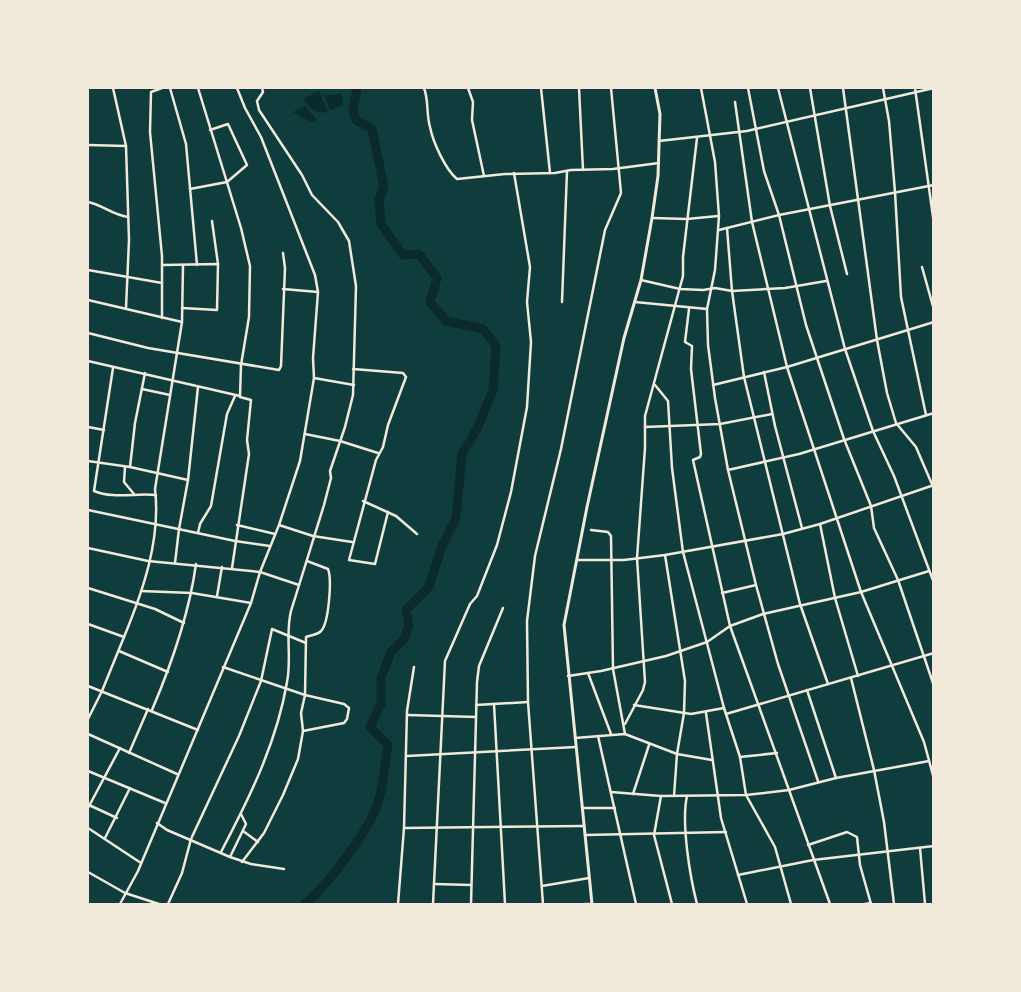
<svg xmlns="http://www.w3.org/2000/svg" width="1021" height="992" viewBox="0 0 1021 992" font-family="Overpass,sans-serif">
	<style>
		.water { fill: #0a2a2b }
		.lines { fill: none; stroke-linecap: round; stroke-linejoin: round }
		.river { stroke: #0a2a2b; stroke-width: 9 }
		.minor { stroke: #f1e9da; stroke-width: 2.5 }
		.tertiary { stroke: #f1e9da; stroke-width: 3 }
	</style>
	<rect width="100%" height="100%" fill="#0f3d3e"/>
	<g class="water">
		<path d="M319 91 328 112C315 114 311 109 303 99Z"/>
		<path d="M342 94 343 106 330 110 324 95Z"/>
		<path d="M305 106 317 120 312 123 293 112Z"/>
	</g>
	<g class="lines">
		<path class="river" d="M305 904C326 887 373 826 379 799 384 781 385 763 388 745L370 727 381 704V678L391 652 404 639 409 625 406 610 429 587 442 546 456 518 462 454 477 429 493 390 496 346 483 329 446 321 430 302 437 278 419 254 403 255 381 224 379 200 384 187 372 129 356 120 353 111 357 88"/>
		<g class="minor">
			<path d="M113 88 126 146 129 240 126 308"/>
			<path d="M170 88 186 144 197 265"/>
			<path d="M424 88C429 101 426 113 430 127 433 142 445 169 457 179L505 174 555 173 571 170 613 169 659 163"/>
			<path d="M468 88 473 102 472 120 484 176"/>
			<path d="M541 88 550 173"/>
			<path d="M579 88 583 170"/>
			<path d="M701 88 715 162 719 216 715 270 707 309 708 345 715 398 728 470 756 585 778 664 818 781"/>
			<path d="M748 88 764 171 779 215 806 325 844 439 871 506 874 528 898 580 934 686"/>
			<path d="M778 88 845 349 873 431 894 476 934 583"/>
			<path d="M810 88 830 206 847 274"/>
			<path d="M843 88 877 340 887 393 896 423 916 447 934 489"/>
			<path d="M883 88 889 121 895 192 901 297 926 415"/>
			<path d="M915 88 934 224"/>
			<path d="M735 102 752 222 787 367 861 592 924 742 934 779"/>
			<path d="M659 141 747 131 934 88"/>
			<path d="M88 145 126 146"/>
			<path d="M190 189 227 182 247 165 228 124 210 130"/>
			<path d="M88 202C103 205 112 215 128 217"/>
			<path d="M652 218 687 219 718 216"/>
			<path d="M212 221 218 264"/>
			<path d="M727 228 732 291 744 377 800 604 828 684"/>
			<path d="M719 230 779 215 934 185"/>
			<path d="M163 265 218 264 217 310 182 308"/>
			<path d="M922 267 934 310"/>
			<path d="M88 270 162 283"/>
			<path d="M641 280 680 289 703 290 715 288 732 291 785 288 826 281"/>
			<path d="M283 289 318 292"/>
			<path d="M88 300 182 322"/>
			<path d="M562 302 567 171"/>
			<path d="M635 302 707 309"/>
			<path d="M689 309 685 342 692 346 691 369 701 454 700 457 693 460 730 626 830 904"/>
			<path d="M162 318V256L150 132 151 92 162 88"/>
			<path d="M88 333 148 348 279 370 281 366 285 268 283 253"/>
			<path d="M88 361 240 396 241 365 249 317 250 266 241 228 198 88"/>
			<path d="M113 368 94 491C113 499 135 493 156 495"/>
			<path d="M353 369 403 373 406 377 388 425 383 447 376 460 349 560 375 564 388 512"/>
			<path d="M764 372 775 426 802 528"/>
			<path d="M314 378 354 385"/>
			<path d="M655 385 668 401 672 468 683 552 724 708 740 757 746 795 775 847 791 904"/>
			<path d="M713 385 787 367 934 322"/>
			<path d="M142 389 170 395"/>
			<path d="M88 427 104 430"/>
			<path d="M645 427 720 424 772 414"/>
			<path d="M305 434 340 441 378 453"/>
			<path d="M88 461 130 467 188 480"/>
			<path d="M125 467 124 482 134 494"/>
			<path d="M130 467 135 423 145 373"/>
			<path d="M728 470 799 454 934 413"/>
			<path d="M363 501 396 516 417 534"/>
			<path d="M88 510 235 541 270 546"/>
			<path d="M820 524 835 598 858 676"/>
			<path d="M237 525 275 534"/>
			<path d="M279 525 313 536 352 542"/>
			<path d="M591 530 608 532 611 536 613 669 625 734"/>
			<path d="M198 533 200 524 211 506 227 414 235 396"/>
			<path d="M88 548 148 561 260 572 299 585"/>
			<path d="M665 555 685 681 684 713 677 754 674 796"/>
			<path d="M577 560H624L665 555 783 534 820 524 934 485"/>
			<path d="M175 563 179 529 188 480 198 387"/>
			<path d="M232 568 249 454 247 440 251 400 240 397"/>
			<path d="M88 588 155 609 184 623"/>
			<path d="M141 591 192 593 251 603"/>
			<path d="M722 593 756 585"/>
			<path d="M217 596 222 567"/>
			<path d="M88 624 124 637 102 691 88 719"/>
			<path d="M124 637C143 591 161 539 155 489L182 322 183 266"/>
			<path d="M119 651 168 672"/>
			<path d="M223 667 305 695 344 704 349 708 347 719 344 723 303 731"/>
			<path d="M588 673 611 734"/>
			<path d="M568 676 601 671 666 656 707 642 730 626 763 614 861 592 929 571"/>
			<path d="M851 678 874 770 884 822 894 904"/>
			<path d="M88 686 198 730"/>
			<path d="M807 690 836 778"/>
			<path d="M494 704 505 904"/>
			<path d="M476 705 528 702"/>
			<path d="M634 705 691 714 724 708"/>
			<path d="M152 710C172 663 189 615 196 564"/>
			<path d="M706 713 721 818 747 904"/>
			<path d="M726 714 934 653"/>
			<path d="M408 715 476 717"/>
			<path d="M625 724 643 690 645 682 637 558 645 448V416L683 276V257L697 138"/>
			<path d="M88 734 177 774"/>
			<path d="M598 736 636 904"/>
			<path d="M575 738 625 734 677 754 712 760"/>
			<path d="M129 753 148 709"/>
			<path d="M407 756 576 747"/>
			<path d="M740 757 777 753"/>
			<path d="M88 771 165 803"/>
			<path d="M611 792 661 796 746 795 789 790 836 778 929 761"/>
			<path d="M633 794 649 745"/>
			<path d="M661 796 654 835 672 904"/>
			<path d="M687 796C681 823 690 877 697 904"/>
			<path d="M89 805 117 818"/>
			<path d="M88 808 120 748"/>
			<path d="M582 808H615"/>
			<path d="M157 823 167 830 230 857 251 864 284 869"/>
			<path d="M88 828 141 863"/>
			<path d="M404 828 584 826"/>
			<path d="M243 831 258 842"/>
			<path d="M585 835 726 832"/>
			<path d="M105 838 130 788"/>
			<path d="M808 845 847 832 857 837 860 865 871 904"/>
			<path d="M920 848 925 904"/>
			<path d="M221 852C249 799 277 742 287 682 292 658 285 634 291 611L324 505 331 478 330 471 345 427 353 395 356 286 349 241 338 222 312 195 302 175 259 110 257 101 263 92 262 88"/>
			<path d="M230 857 246 824 241 814"/>
			<path d="M242 862 264 833 283 795 298 759 303 731 301 713 305 695 306 637C311 635 317 635 321 631 329 623 332 579 328 569L307 561"/>
			<path d="M88 872 125 893 159 904"/>
			<path d="M738 875 813 860 934 846"/>
			<path d="M434 884 471 885"/>
			<path d="M542 886 589 878"/>
			<path d="M120 904 138 871 251 603 260 572 279 525 300 461 314 378 313 358 318 292 315 275 261 137 245 108 237 88"/>
			<path d="M168 904 182 873 191 839 239 736 261 681 272 629 306 643"/>
			<path d="M398 904 404 828 407 711 414 667"/>
			<path d="M433 904 445 661 470 604 477 596 497 545 511 492 527 407 531 342 527 302 530 267 514 173"/>
			<path d="M471 904 477 682 479 666 503 608"/>
			<path d="M543 904 528 702 527 621 535 556 561 449 605 230 621 193 611 88"/>
			<path d="M585 904H592"/>
			<path d="M865 904 871 903"/>
		</g>
		<path class="tertiary" d="M592 904 564 625 587 507 624 338 641 280 652 218 658 176 660 114 655 88"/>
	</g>
	<rect width="1021" height="992" fill="none" stroke="#f1e9da" stroke-width="178"/>
</svg>
